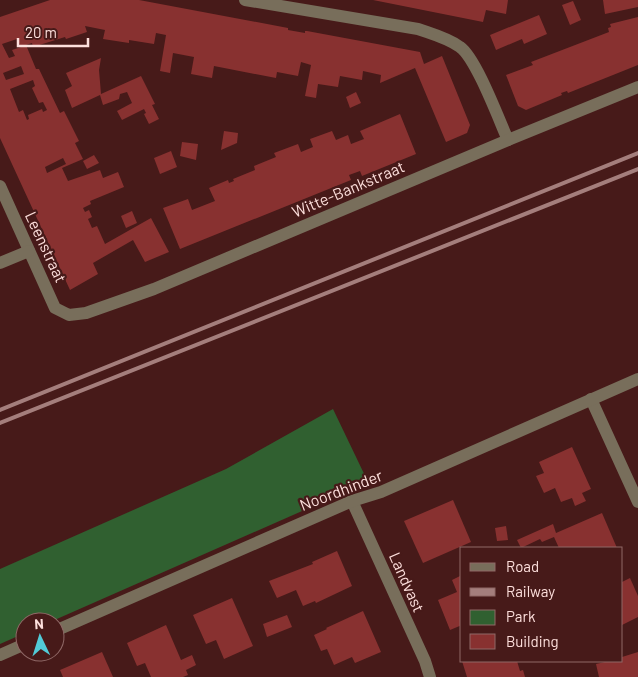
<svg xmlns="http://www.w3.org/2000/svg" width="638" height="677" viewBox="0 0 638 677" font-family="Barlow,sans-serif">
	<style>
		.green { fill: #306030 }
		.building { fill: #883130; fill-rule: evenodd }
		.lines { fill: none; stroke-linecap: round; stroke-linejoin: round }
		.minor { stroke: #786e5b; stroke-width: 12 }
		.rail { stroke: #a47e7c; stroke-width: 4 }
		.labels { text-anchor: middle; stroke-width: 4.5; stroke-linejoin: round; paint-order: stroke }
		.street-label { font-size: 16px; fill: #fddfdc; stroke: #471a19 }
	</style>
	<rect width="100%" height="100%" fill="#471a19"/>
	<path class="green" d="M333 409 368 482 50 622H25V633L0 644V569L226 469Z"/>
	<g class="building">
		<path d="M50 0H139L288 28V30L305 33V31H307L420 52 424 64 442 56 470 125 467 133 446 142 415 68 380 83 381 75 363 71 362 80 340 76 338 87 318 84 316 98 305 96 311 65 301 62 298 76 277 72 276 78 214 66 212 78 191 74 194 57 173 53 170 73 160 71 166 35 156 33 154 44 129 40V43L103 39 105 30 85 26 87 32 66 39 65 37 33 47 32 43 26 45 36 69H39L60 113 64 111 79 141 75 143 83 159 62 168 68 181 100 170 103 178 118 172 124 187 90 201 91 204 83 208 85 212 89 210 92 217 88 219 92 228 97 226 105 244 151 218 169 252 145 262 133 240 93 263 98 274 70 290 0 138V17ZM17 39 21 47 12 50 15 56 9 58 2 44ZM21 66 24 74 6 80 3 73ZM33 80 35 86 32 88 39 103 43 102 47 110 43 112 42 109 28 115 29 119 27 120 23 110 19 112 10 89ZM63 158 66 164 47 173 45 167Z"/>
		<path d="M373 0H508L506 14 486 10 483 22Z"/>
		<path d="M603 0H638V7L605 14Z"/>
		<path d="M573 1 581 20 570 25 562 5Z"/>
		<path d="M539 15 547 34 524 44 522 39 496 50 490 35Z"/>
		<path d="M638 17V65L568 93 567 91 561 93 562 95 526 110 518 106 506 75 533 65 531 62 609 32 608 28 611 27 610 24Z"/>
		<path d="M101 58 99 70 101 94 141 76 155 104 152 105 159 119 149 124 144 114 146 113 144 109 122 120 117 111 132 103 127 92 120 94 119 99 103 105 100 95 72 108 65 90 72 86 66 73Z"/>
		<path d="M356 92 361 103 350 108 346 97Z"/>
		<path d="M400 114 416 154 362 176 360 171 349 175 351 180 180 249 163 208 188 199 192 210 215 201 209 188 228 180 229 183 234 181 233 179 255 170 254 166 276 157 274 153 298 144 301 152 313 147 310 139 332 131 336 140 348 135 351 144 364 139 360 131Z"/>
		<path d="M224 131 238 133 237 143 221 150Z"/>
		<path d="M182 142 198 144 196 160 180 156Z"/>
		<path d="M171 151 177 167 160 174 154 158Z"/>
		<path d="M94 155 99 163 87 169 83 161Z"/>
		<path d="M132 211 137 223 126 228 121 216Z"/>
		<path d="M572 447 591 489 582 493 586 501 575 506 572 498 561 502 555 488 544 493 536 476 544 473 539 462Z"/>
		<path d="M453 500 471 542 423 563 404 521Z"/>
		<path d="M602 513 617 548H559L554 537 542 542 540 539 521 548 517 540 553 524 556 533Z"/>
		<path d="M506 526 508 540 497 541 495 528Z"/>
		<path d="M337 551 352 586 316 603 315 601 303 606 296 590 277 598 269 581 313 564 312 562Z"/>
		<path d="M462 575V625L450 630 438 600 457 592 452 580Z"/>
		<path d="M630 578 638 596V617L622 625V582Z"/>
		<path d="M232 598 253 646 224 659 216 640 206 644 193 615Z"/>
		<path d="M363 611 381 652 355 663 352 657 334 665 327 649 321 651 314 635 327 629 326 628Z"/>
		<path d="M287 615 292 627 267 637 263 624Z"/>
		<path d="M166 625 181 660 192 655 196 665 186 670 188 675 183 677H151L145 663 137 666 127 643Z"/>
		<path d="M102 652 113 677H63L60 670Z"/>
		<path d="M638 652V677H599L596 664 609 661H622V657Z"/>
		<path d="M462 661H517L520 671 523 670 525 677H467Z"/>
	</g>
	<g class="lines">
		<g class="minor">
			<path d="M245 0 418 29C432 34 448 38 460 47 476 58 499 120 508 140"/>
			<path d="M0 186 55 308 69 315 86 313 154 289 508 140 638 87"/>
			<path d="M0 263 29 251"/>
			<path d="M591 399 638 502"/>
			<path d="M352 501 425 661 430 677"/>
			<path d="M55 631 352 501 381 492 638 379"/>
			<path d="M0 655 25 644"/>
		</g>
		<g class="rail">
			<path d="M0 410 638 153"/>
			<path d="M0 423 638 169"/>
		</g>
	</g>
	<g class="labels">
		<g class="street-label">
			<text transform="translate(348 189) rotate(-23)" y="6">Witte-Bankstraat</text>
			<text transform="translate(46 247) rotate(65)" y="6">Leenstraat</text>
			<text transform="translate(341 490) rotate(-21)" y="6">Noordhinder</text>
			<text transform="translate(407 582) rotate(66)" y="6">Landvast</text>
		</g>
	</g>
	<rect x="460" y="547" width="162" height="115" fill="#471a19" stroke="#906967"/>
	<rect x="470" y="563" width="25" height="8" fill="#786e5b" stroke="#906967"/>
	<text x="506" y="572" font-size="15" fill="#fddfdc">Road</text>
	<rect x="470" y="588" width="25" height="8" fill="#a47e7c" stroke="#906967"/>
	<text x="506" y="597" font-size="15" fill="#fddfdc">Railway</text>
	<rect x="470" y="610" width="25" height="15" fill="#306030" stroke="#906967"/>
	<text x="506" y="622" font-size="15" fill="#fddfdc">Park</text>
	<rect x="470" y="634" width="25" height="15" fill="#883130" stroke="#906967"/>
	<text x="506" y="647" font-size="15" fill="#fddfdc">Building</text>
	<g transform="translate(40 637) rotate(356)"><circle r="24" fill="#471a19" stroke="#906967"/>
	<path d="M0-4L9 19L0 12L-9 19Z" fill="#52cbd7"/>
	<text y="-8" font-size="14" font-weight="bold" text-anchor="middle" fill="#fddfdc">N</text>
	</g>
	<path d="M18 38v8h70v-8" fill="none" stroke="#fddfdc" stroke-width="2.5"/>
	<text x="25" y="38" font-size="15" fill="#fddfdc" stroke="#471a19" stroke-width="4" paint-order="stroke">20 m</text>
</svg>
